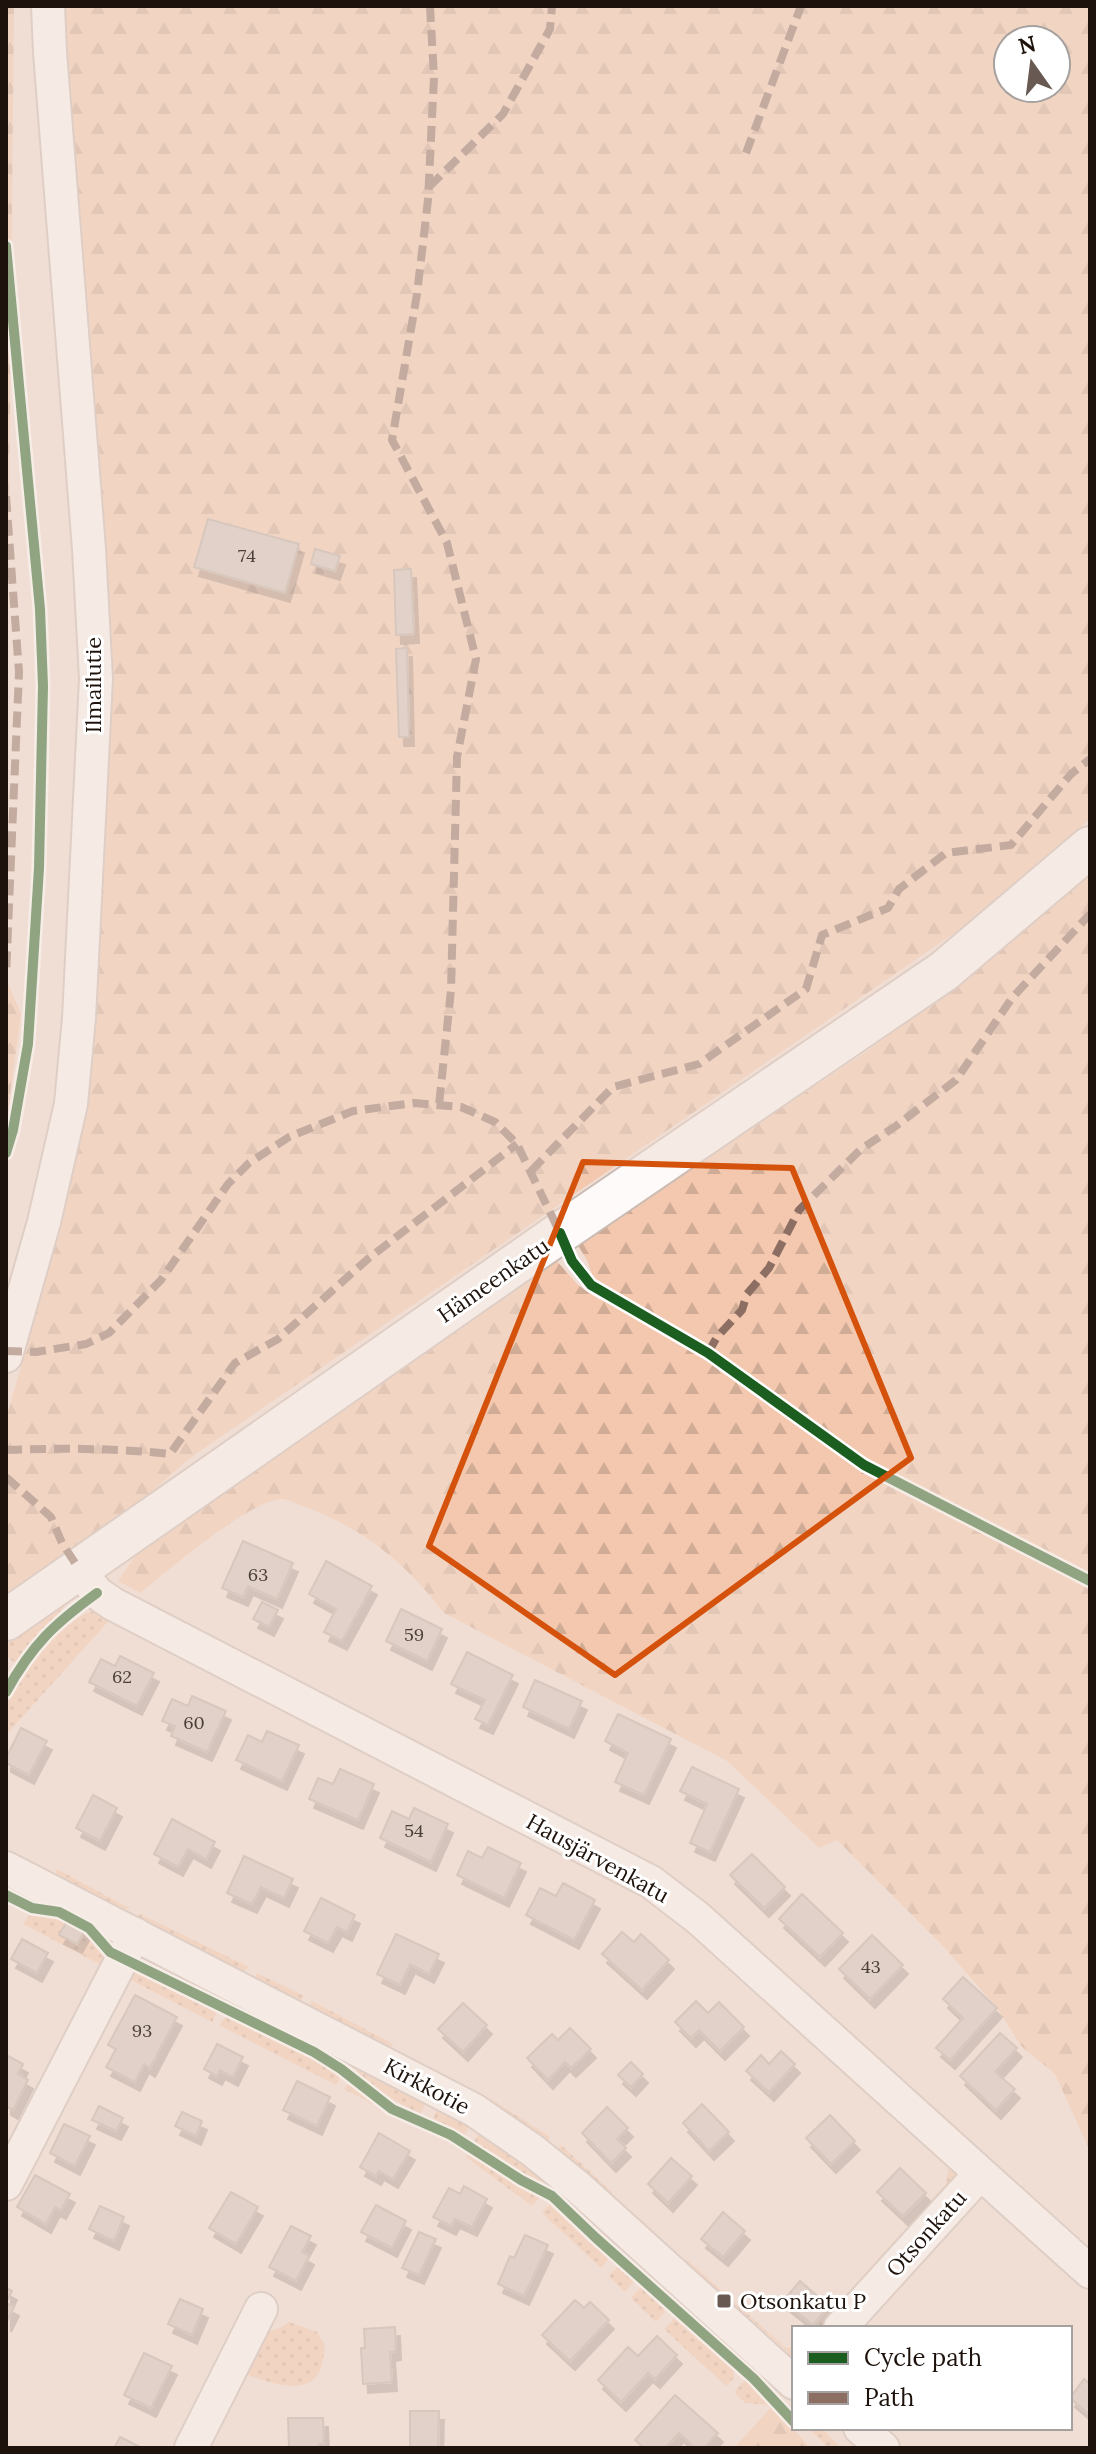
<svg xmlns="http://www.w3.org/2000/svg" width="1096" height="2454" viewBox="0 0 1096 2454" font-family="Lora,serif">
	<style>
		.grass { fill: url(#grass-dots) }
		.forest { fill: url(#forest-firs); fill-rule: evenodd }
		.building { fill: #d0c2ba; stroke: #b8aaa2; stroke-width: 2; filter: url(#shadow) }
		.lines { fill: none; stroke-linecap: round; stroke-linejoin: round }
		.minor-casing { stroke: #cabbb3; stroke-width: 36 }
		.major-casing { stroke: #cabbb3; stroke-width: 44 }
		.minor { stroke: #fdfaf9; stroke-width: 32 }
		.major { stroke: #fdfaf9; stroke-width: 40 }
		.quiet { stroke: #8d6e63; stroke-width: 8; stroke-dasharray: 16 8; stroke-linecap: butt }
		.cycleway-casing { stroke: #fff; stroke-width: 15 }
		.cycleway { stroke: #1b5e20; stroke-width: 10 }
		.marked { fill: none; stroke: #d4520c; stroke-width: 6; stroke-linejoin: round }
		.poi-dot { fill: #685a52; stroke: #fff; stroke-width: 3 }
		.labels { text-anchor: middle; stroke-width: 6; stroke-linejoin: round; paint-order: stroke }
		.number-label { font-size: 18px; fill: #4a3f38 }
		.street-label { font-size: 22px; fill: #1e130c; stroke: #fff }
		.poi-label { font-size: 22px; fill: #1e130c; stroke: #fff; text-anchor: start }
	</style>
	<defs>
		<pattern id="grass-dots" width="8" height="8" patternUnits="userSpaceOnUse" patternTransform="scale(2)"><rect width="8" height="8" fill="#f3c8af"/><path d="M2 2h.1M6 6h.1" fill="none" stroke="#d0ab95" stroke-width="1.8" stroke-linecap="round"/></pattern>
		<pattern id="forest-firs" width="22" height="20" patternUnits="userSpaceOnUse" patternTransform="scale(2)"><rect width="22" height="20" fill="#f3c8af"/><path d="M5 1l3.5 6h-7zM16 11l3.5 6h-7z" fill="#d0ab95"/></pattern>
		<filter id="shadow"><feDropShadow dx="5" dy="9" stdDeviation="0" flood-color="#0004"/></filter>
	</defs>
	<rect width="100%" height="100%" fill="#f0ded4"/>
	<g class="grass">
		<path d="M69 1601 15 1664 6 1655V1641L46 1611Z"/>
		<path d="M93 1611H101L115 1614 6 1735V1705L36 1656 51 1637 84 1614Z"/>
		<path d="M57 1869 123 1905 130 1908 116 1911 54 1879Z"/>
		<path d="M31 1913 67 1921 60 1935 85 1930 109 1958 105 1967 23 1924Z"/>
		<path d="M140 1914 249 1967 238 1975 136 1918Z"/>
		<path d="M130 1969 217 2012 212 2022 123 1976Z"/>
		<path d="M257 1973 304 1996 297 2005 254 1983Z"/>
		<path d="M312 2001 393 2044 390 2049 309 2009Z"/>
		<path d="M226 2016C265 2035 306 2051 341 2076L336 2085 219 2025Z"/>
		<path d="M360 2067 427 2099 421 2114C395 2102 378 2091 356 2072Z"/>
		<path d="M350 2082 384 2108 415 2126 344 2089Z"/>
		<path d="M491 2099 550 2137 545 2145 489 2107Z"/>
		<path d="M438 2107 471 2123 464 2136 433 2119Z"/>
		<path d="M484 2129 548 2182 543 2184 500 2161 474 2142 479 2133Z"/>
		<path d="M561 2145 613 2193 609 2196 556 2152Z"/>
		<path d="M468 2154 541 2196 532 2206 466 2157Z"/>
		<path d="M949 2165 955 2167V2183L826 2328H816L946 2184Z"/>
		<path d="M552 2202 610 2257 601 2268 542 2213Z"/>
		<path d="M686 2259 786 2348 794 2347V2358L785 2357 788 2352 721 2293 716 2297 682 2267Z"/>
		<path d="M619 2265 635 2280 625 2292 609 2276Z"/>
		<path d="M642 2286 665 2307 664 2313 656 2322 631 2298Z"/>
		<path d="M676 2317 734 2371V2378L726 2386 664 2329Z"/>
		<path d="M289 2322 317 2332 325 2345C324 2353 323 2363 320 2371 307 2399 263 2380 242 2373L259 2334 280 2328Z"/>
		<path d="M746 2379 773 2405 745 2403 734 2392Z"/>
		<path d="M809 2428H822L841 2448H828Z"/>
	</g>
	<g class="forest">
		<path d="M6 6H14L6 816Z"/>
		<path d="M64 6H1090V819L959 930 190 1458 89 1547 6 1605V1419L60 1230 93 1038 105 855 108 742ZM1008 40H1056V88H1008Z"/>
		<path d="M1090 873V2151L1055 2074 1021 2046 997 2008 943 1946 837 1840 819 1848 727 1761 444 1613C405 1563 365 1529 305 1507 298 1505 288 1499 282 1499 249 1500 168 1571 140 1593L118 1581 140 1549 555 1259 578 1285 601 1301 587 1260 577 1244 866 1052 977 970Z"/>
		<path d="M6 978 21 1014 6 1125Z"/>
		<path d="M773 2405 810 2448H734Z"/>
	</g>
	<g class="building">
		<path d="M208 519 299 544 285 593 194 567Z"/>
		<path d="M315 549 340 556 335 571 311 564Z"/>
		<path d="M411 569 414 634 396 635 394 570Z"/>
		<path d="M407 648 409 737H399L396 649Z"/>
		<path d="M243 1541 293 1563 277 1599 248 1586 243 1597 222 1588Z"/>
		<path d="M326 1561 372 1586 342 1641 324 1632 336 1609 309 1594Z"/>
		<path d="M262 1602 278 1610 269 1627 253 1619Z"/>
		<path d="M401 1609 442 1629 427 1661 386 1641Z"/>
		<path d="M467 1652 513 1675 488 1725 475 1719 485 1700 451 1684Z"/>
		<path d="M120 1656 154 1673 137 1706 89 1682 101 1659 115 1666Z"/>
		<path d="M535 1680 582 1701 569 1729 523 1707Z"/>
		<path d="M192 1696 226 1711 207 1752 171 1736 175 1726 162 1721 172 1699 188 1706Z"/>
		<path d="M618 1714 671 1739 644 1795 615 1782 628 1753 605 1741Z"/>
		<path d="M21 1728 47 1741 29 1775 6 1763V1758Z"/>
		<path d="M267 1731 299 1745 282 1781 236 1760 248 1735 262 1742Z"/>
		<path d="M692 1767 739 1789 710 1852 690 1843 707 1804 680 1791Z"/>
		<path d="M340 1769 374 1784 358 1820 309 1799 318 1778 333 1784Z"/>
		<path d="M93 1795 117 1808 100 1841 76 1828Z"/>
		<path d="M414 1808 448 1824 431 1862 380 1838 392 1811 409 1819Z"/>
		<path d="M172 1819 215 1842 206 1859 188 1849 178 1867 154 1854Z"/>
		<path d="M488 1847 521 1863 504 1898 457 1875 468 1851 482 1858Z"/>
		<path d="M752 1854 785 1887 764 1908 730 1875Z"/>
		<path d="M244 1856 293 1879 284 1898 261 1887 252 1904 227 1893Z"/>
		<path d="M563 1883 595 1900 574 1940 526 1915 540 1888 556 1896Z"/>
		<path d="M802 1894 843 1933 820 1957 779 1919Z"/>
		<path d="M321 1898 355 1915 347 1932 337 1927 328 1943 304 1931Z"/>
		<path d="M67 1921 85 1930 77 1944 59 1935Z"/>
		<path d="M622 1932 634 1942 641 1934 669 1960 642 1990 602 1954Z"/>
		<path d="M396 1934 439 1954 429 1974 410 1964 400 1985 377 1974Z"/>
		<path d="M872 1935 903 1965 870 1999 839 1969Z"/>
		<path d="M22 1939 48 1953 37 1973 11 1959Z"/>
		<path d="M963 1977 997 2008 950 2060 936 2048 963 2018 943 1999Z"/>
		<path d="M135 1995 177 2017 150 2068 144 2064 135 2082 106 2067 116 2049 108 2045Z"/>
		<path d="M696 2001 708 2013 719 2002 744 2027 720 2051 699 2030 691 2038 675 2022Z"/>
		<path d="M463 2003 487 2025 463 2052 438 2029Z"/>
		<path d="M570 2028 591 2049 571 2068 565 2062 548 2080 527 2058 552 2034 558 2040Z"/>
		<path d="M1000 2033 1017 2048 995 2072 1015 2089 996 2110 960 2076Z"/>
		<path d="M217 2044 243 2057 233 2077 220 2070 217 2076 204 2069Z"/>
		<path d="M781 2051 795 2064 769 2092 746 2071 761 2055 769 2064Z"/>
		<path d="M6 2055 23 2064 18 2074 28 2080 13 2110 6 2106Z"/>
		<path d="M631 2062 643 2074 631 2087 618 2075Z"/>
		<path d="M297 2081 330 2097 317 2126 283 2110Z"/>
		<path d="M702 2104 729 2132 709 2151 683 2123Z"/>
		<path d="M99 2106 123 2118 116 2131 92 2120Z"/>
		<path d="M607 2107 628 2128 617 2139 626 2148 611 2163 582 2133Z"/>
		<path d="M182 2112 202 2121 196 2136 175 2126Z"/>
		<path d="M830 2115 855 2141 831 2164 806 2138Z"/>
		<path d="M64 2124 90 2136 75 2166 50 2153Z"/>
		<path d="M379 2133 410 2151 393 2179 379 2171 376 2176 360 2167Z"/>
		<path d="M671 2158 692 2176 668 2203 648 2184Z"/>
		<path d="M900 2168 926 2193 903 2216 877 2192Z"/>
		<path d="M35 2175 70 2194 61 2210 55 2207 46 2224 17 2207Z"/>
		<path d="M464 2186 487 2199 472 2227 455 2219 451 2226 433 2217 449 2188 460 2194Z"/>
		<path d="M231 2192 258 2207 236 2244 209 2228Z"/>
		<path d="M376 2205 406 2221 392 2248 361 2232Z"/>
		<path d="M100 2206 124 2217 114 2241 89 2229Z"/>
		<path d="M723 2212 745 2231 723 2257 701 2239Z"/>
		<path d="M291 2226 311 2236 302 2252 309 2256 296 2281 269 2267Z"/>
		<path d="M419 2232 436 2239 419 2275 402 2268Z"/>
		<path d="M525 2235 548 2245 524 2296 498 2284 510 2256 514 2258Z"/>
		<path d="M800 2281 829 2306 813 2325 783 2301Z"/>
		<path d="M6 2288 12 2291 6 2303 14 2307 6 2323Z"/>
		<path d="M180 2299 203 2309 192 2335 168 2324Z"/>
		<path d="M575 2300 584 2308 590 2302 609 2320 570 2361 542 2335Z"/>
		<path d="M395 2327 396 2351 390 2352 392 2382 363 2384 361 2348H365L364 2329Z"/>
		<path d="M657 2336 677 2355 655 2379 648 2373 621 2402 598 2380 628 2347 638 2356Z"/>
		<path d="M144 2353 172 2366 151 2408 124 2395Z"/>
		<path d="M1084 2379 1090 2384V2415L1070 2398Z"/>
		<path d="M675 2395 718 2433 704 2448H695L679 2433 665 2448H644L635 2440Z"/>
		<path d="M410 2411H439L438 2448H410Z"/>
		<path d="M288 2418H323L324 2444H319V2448H289Z"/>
		<path d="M120 2437 142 2448H114Z"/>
	</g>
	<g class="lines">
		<g class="minor-casing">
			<g id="minor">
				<path d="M6 1356 44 1222 71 1104 79 1018 96 679 89 549 50 52 48 6"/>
				<path d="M79 1569 97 1593 113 1604 651 1882 698 1918 1090 2272"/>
				<path d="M6 1868 474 2110 532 2150 579 2188 794 2383"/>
				<path d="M6 2184 135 1934"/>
				<path d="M840 2328 980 2174"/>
				<path d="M860 2428 883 2448"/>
				<path d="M191 2448 261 2309"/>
			</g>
		</g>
		<g class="major-casing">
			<path id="major" d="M6 1620 560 1233 944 971 1090 847"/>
		</g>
		<use href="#minor" class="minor"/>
		<use href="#major" class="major"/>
		<g class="quiet">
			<path d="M430 6 434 77 428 200 417 294 392 440 447 543 476 659 457 757 451 990 439 1105"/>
			<path d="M746 153 801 6"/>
			<path d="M429 187 503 114 550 29 552 6"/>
			<path d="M6 496 19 672 6 975"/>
			<path d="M531 1171 613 1087 699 1064 806 989 822 935 888 908 899 889 946 853 1011 845 1071 774 1090 759"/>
			<path d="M6 1351 36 1352 86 1344 109 1333 161 1280 228 1184 249 1163 289 1137 353 1111 414 1103 461 1107 495 1122 517 1144 560 1233"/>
			<path d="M708 1353 717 1337 742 1310 747 1294 769 1268 799 1210 861 1149 896 1126 956 1080 1012 998 1090 914"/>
			<path d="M6 1450C61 1448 115 1448 170 1454L235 1363 278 1339 369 1258 517 1144"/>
			<path d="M6 1477 51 1517 62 1543 79 1569"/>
		</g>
		<g class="cycleway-casing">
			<g id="cycleway">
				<path d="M6 246 40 609 43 686 39 868 28 1044 13 1130 6 1153"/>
				<path d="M560 1233 572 1261 591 1285 708 1353 864 1465 1090 1581"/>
				<path d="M6 1692C32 1645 54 1624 97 1593"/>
				<path d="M6 1895 32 1908 59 1912 89 1928 110 1952 314 2052 341 2069 392 2109 451 2135 521 2180 552 2196 596 2238 754 2379 794 2422"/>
			</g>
		</g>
		<use href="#cycleway" class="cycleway"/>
	</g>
	<path d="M0 0H1096V2454H0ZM583 1162 792 1168 911 1458 615 1675 429 1546Z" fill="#f0ded4" fill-opacity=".55" fill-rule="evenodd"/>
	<path class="marked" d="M583 1162 792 1168 911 1458 615 1675 429 1546Z"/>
	<rect class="poi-dot" x="716" y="2293" width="16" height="16" rx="4"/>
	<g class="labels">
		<g class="number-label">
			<text x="247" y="562">74</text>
			<text x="258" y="1581">63</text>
			<text x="414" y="1641">59</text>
			<text x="122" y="1683">62</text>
			<text x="194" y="1729">60</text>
			<text x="414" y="1837">54</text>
			<text x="871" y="1973">43</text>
			<text x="142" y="2037">93</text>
		</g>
		<g class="street-label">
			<text transform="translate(93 685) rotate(-90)" y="8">Ilmailutie</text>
			<text transform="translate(493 1280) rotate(-35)" y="8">Hämeenkatu</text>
			<text transform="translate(598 1858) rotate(29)" y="8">Hausjärvenkatu</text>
			<text transform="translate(427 2086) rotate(28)" y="8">Kirkkotie</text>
			<text transform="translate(926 2233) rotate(-48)" y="8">Otsonkatu</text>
		</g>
		<g class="poi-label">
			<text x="740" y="2309">Otsonkatu P</text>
		</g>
	</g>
	<rect width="1096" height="2454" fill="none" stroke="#1e130c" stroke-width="16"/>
	<rect x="792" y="2326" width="280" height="104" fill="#ffffff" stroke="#a5a19e" stroke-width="2"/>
	<rect x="808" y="2352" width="40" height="12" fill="#1b5e20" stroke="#a5a19e" stroke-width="2"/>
	<text x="864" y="2366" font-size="24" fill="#1e130c">Cycle path</text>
	<rect x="808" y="2392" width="40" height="12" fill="#8d6e63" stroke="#a5a19e" stroke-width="2"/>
	<text x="864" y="2406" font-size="24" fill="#1e130c">Path</text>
	<g transform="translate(1032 64) rotate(346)"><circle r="38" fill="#ffffff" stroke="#a5a19e" stroke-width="2"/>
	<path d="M0-6L14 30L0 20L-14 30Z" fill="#685a52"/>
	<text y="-12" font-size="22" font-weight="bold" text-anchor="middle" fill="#1e130c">N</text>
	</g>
</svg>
